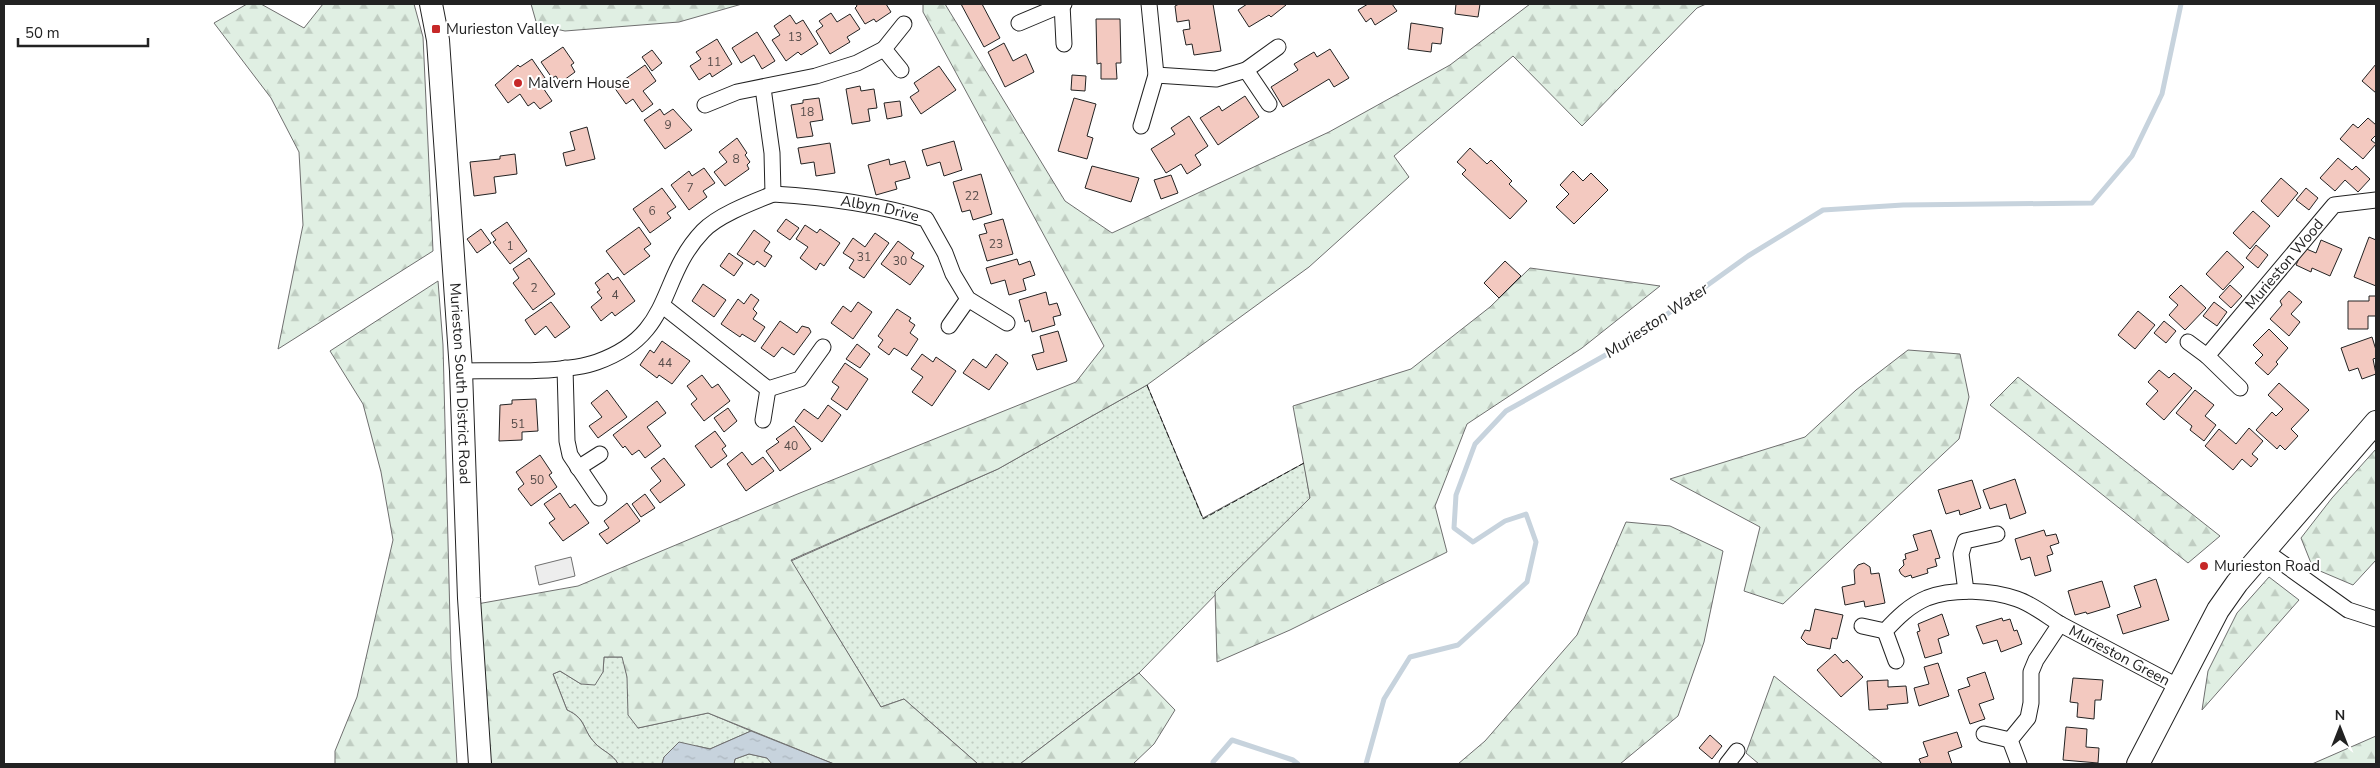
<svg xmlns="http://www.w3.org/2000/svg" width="2380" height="768" viewBox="0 0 2380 768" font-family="'Nunito Sans',sans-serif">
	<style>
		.grass { fill: url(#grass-dots); stroke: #6f6f6f }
		.forest { fill: url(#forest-firs); stroke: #6f6f6f }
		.parking { fill: #ededed; stroke: #6f6f6f }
		.water { fill: url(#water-ripples); stroke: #6f6f6f }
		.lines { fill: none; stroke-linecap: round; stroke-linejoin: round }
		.stream { stroke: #c7d3dd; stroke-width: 5 }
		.building { fill: #f3c9c0; stroke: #222 }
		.street-casing { stroke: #222; stroke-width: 17 }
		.secondary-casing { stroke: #222; stroke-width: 24 }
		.street { stroke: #fff; stroke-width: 15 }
		.secondary { stroke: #fff; stroke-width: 22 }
		.fence { stroke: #222; stroke-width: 1; stroke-dasharray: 6 2.5; stroke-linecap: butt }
		.poi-dot { fill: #c62828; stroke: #fff; stroke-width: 2 }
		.labels { text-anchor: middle; stroke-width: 4; stroke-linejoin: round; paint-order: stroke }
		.number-label { font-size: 12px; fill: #564c4a }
		.poi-label { font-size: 15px; fill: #222; stroke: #fff; text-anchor: start }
		.street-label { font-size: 15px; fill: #222; stroke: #fff }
		.water-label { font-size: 16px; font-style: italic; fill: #222; stroke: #fff }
	</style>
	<defs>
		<pattern id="grass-dots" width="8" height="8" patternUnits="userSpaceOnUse" patternTransform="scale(1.25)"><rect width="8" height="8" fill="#e0efe3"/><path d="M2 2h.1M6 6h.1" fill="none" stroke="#c0cdc2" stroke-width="1.8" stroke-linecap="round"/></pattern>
		<pattern id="forest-firs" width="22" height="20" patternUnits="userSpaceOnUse" patternTransform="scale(1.25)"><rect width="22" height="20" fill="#e0efe3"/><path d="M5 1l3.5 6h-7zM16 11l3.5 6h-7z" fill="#c0cdc2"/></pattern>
		<pattern id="water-ripples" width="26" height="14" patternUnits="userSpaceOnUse" patternTransform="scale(1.25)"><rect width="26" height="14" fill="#c7d3dd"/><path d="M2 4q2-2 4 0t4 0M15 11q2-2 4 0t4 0" fill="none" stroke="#abb5bd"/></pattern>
	</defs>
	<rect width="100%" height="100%" fill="#fff"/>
	<g class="grass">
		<path d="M1147 385 1203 518 1304 463 1310 498 1139 673 1020 764H978L904 699 881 707 791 561 998 469Z"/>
		<path d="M604 657H623L638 728 708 713 751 731 710 749 697 746 664 757 662 764H618C613 754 602 751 595 743 582 730 587 719 567 710L553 674 560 671 581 684 603 672Z"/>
		<path d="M749 754 767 758 772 764H734L735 759Z"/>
	</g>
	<g class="forest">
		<path d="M247 4H261L304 28 323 4H414L423 37 433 251 278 349 303 225 299 152 271 98 214 23Z"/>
		<path d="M531 4H742L679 22 565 31 537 25Z"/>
		<path d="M923 4H945L1065 201 1112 233 1329 132 1450 65 1530 4H1706L1697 8 1582 126 1513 56 1394 156 1409 177 1309 267 1147 385 998 469 791 560 881 707 904 699 978 764H834L708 713 638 728 628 715 627 677 622 657H604L603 672 595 685 581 684 560 671 553 674 567 710C587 719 582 730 595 743 602 751 613 754 618 764H492L489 755 477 604 578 586 795 495 1076 382 1104 346 923 12Z"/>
		<path d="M1530 268 1660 286 1582 348 1467 424 1435 506 1447 552 1290 630 1217 662 1215 592 1310 498 1293 406 1411 369 1490 307Z"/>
		<path d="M438 281 443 345 451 659 457 764H335V751L357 697 393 540 381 472 363 404 330 351Z"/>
		<path d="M1908 350 1960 354 1969 397 1959 439 1783 604 1744 591 1760 527 1670 479 1805 437 1856 390Z"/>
		<path d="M2018 377 2220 536 2188 563 1990 405Z"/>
		<path d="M2376 449V560L2353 585 2313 568 2301 538 2332 498Z"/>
		<path d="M1626 522 1670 526 1723 551 1704 642 1678 716 1620 764H1458L1485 741 1577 635Z"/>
		<path d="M2269 577 2299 600 2202 710 2208 671 2237 613Z"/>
		<path d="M1139 673 1175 710 1154 744 1133 764H1020Z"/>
		<path d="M1774 676 1883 764H1759L1746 753Z"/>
		<path d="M2376 736V764H2312Z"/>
	</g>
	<path class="parking" d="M571 557 575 576 539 585 535 566Z"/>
	<path class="water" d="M751 731 834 764H772L767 758 749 754 735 759 734 764H662L664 757 679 742 710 749Z"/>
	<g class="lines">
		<g class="stream">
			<path d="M1213 764V762L1232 740 1293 760 1298 764"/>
			<path d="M1366 764 1384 699 1410 657 1458 645 1527 582 1536 542 1526 514 1505 521 1473 542 1454 528 1456 495 1475 444 1506 411 1627 343 1748 256 1823 210 1903 205 2092 203 2132 156 2162 94 2181 4"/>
		</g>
	</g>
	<g class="building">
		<path d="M856 4H886L891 12 876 22 874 19 865 24 855 8 857 6Z"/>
		<path d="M961 4H982L1000 38 984 47Z"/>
		<path d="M1179 4H1213L1221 51 1194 55 1192 44 1186 45 1183 30 1190 29 1189 20 1177 22 1175 6Z"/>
		<path d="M1247 4H1285L1286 5 1271 17 1269 15 1249 27 1238 10Z"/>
		<path d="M1368 4H1392L1397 11 1375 25 1371 18 1366 22 1358 10Z"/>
		<path d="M1456 4H1480L1478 17 1455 14Z"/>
		<path d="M831 13 837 22 850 14 860 29 847 37 850 42 830 54 816 31 823 26 819 21Z"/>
		<path d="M790 15 796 24 803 20 818 44 801 55 798 52 786 61 772 40 780 35 774 26Z"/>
		<path d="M1096 19H1120L1121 63H1116L1117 79H1101V63L1097 64Z"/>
		<path d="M1411 23 1443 28 1441 44 1432 43 1431 52 1408 49Z"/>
		<path d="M757 32 775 61 762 69 754 55 741 63 732 48Z"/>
		<path d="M717 39 732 64 712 77 710 73 699 80 690 66 701 59 696 52Z"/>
		<path d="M1004 43 1013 61 1026 54 1034 72 1005 87 988 52Z"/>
		<path d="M563 47 574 63 571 65 575 72 560 83 556 76 552 78 541 62Z"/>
		<path d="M1330 49 1349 78 1334 87 1329 79 1283 107 1271 87 1298 70 1294 64 1314 52 1317 57Z"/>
		<path d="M652 50 662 63 652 71 642 57Z"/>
		<path d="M532 59 545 78 539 82 552 101 540 109 534 102 528 106 520 94 508 103 495 85 518 65 520 67Z"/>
		<path d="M2376 64V93L2362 81Z"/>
		<path d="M645 65 656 81 643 91 653 104 642 112 633 99 626 104 614 87Z"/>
		<path d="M939 66 956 90 921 114 910 97 919 91 914 83Z"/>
		<path d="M1072 75 1086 76 1085 91 1071 90Z"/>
		<path d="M860 86 861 91 874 89 877 108 868 109 870 121 852 124 846 89Z"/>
		<path d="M1245 96 1259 117 1218 145 1200 118 1219 106 1222 111Z"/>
		<path d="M819 98 823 120 810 122 813 136 797 138 791 105 803 103V100Z"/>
		<path d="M1074 98 1096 104 1087 136 1093 138 1087 159 1058 151Z"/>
		<path d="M900 101 902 116 887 119 884 103Z"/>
		<path d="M660 109 664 115 673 109 692 130 665 149 644 120Z"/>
		<path d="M1189 116 1208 146 1195 155 1201 165 1187 174 1181 164 1166 173 1151 149 1175 134 1171 128Z"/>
		<path d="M2368 118 2376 125V135L2371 140 2376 144 2363 159 2340 139 2353 124 2358 128Z"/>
		<path d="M587 127 595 159 566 166 563 153 575 150 570 132Z"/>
		<path d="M737 138 747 153 745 155 750 162 747 165 749 169 725 186 714 172 727 162 719 152Z"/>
		<path d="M954 141 962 170 944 176 940 162 927 166 922 150Z"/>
		<path d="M830 143 835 173 816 176 814 162 801 164 798 148Z"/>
		<path d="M1470 148 1487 164 1491 160 1512 181 1509 184 1527 201 1510 219 1462 174 1466 170 1457 162Z"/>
		<path d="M515 154 517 174 494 177 496 193 474 196 470 162 500 159V156Z"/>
		<path d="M2338 158 2352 170 2356 166 2370 179 2358 192 2345 180 2335 191 2320 178Z"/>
		<path d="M889 159 890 165 905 161 910 178 895 182 897 189 876 195 868 165Z"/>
		<path d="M1092 166 1139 178 1131 202 1085 188Z"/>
		<path d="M704 168 715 183 703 191 707 197 689 210 671 185 689 171 692 176Z"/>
		<path d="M1573 171 1583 181 1591 173 1608 190 1574 224 1556 207 1569 194 1560 185Z"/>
		<path d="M981 174 992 214 973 220 970 210 962 212 953 182Z"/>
		<path d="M1171 175 1178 193 1161 199 1154 180Z"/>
		<path d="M2281 178 2298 193 2278 217 2261 201Z"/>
		<path d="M662 188 676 207 667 213 671 218 650 233 633 209Z"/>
		<path d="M2306 188 2318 198 2309 210 2296 200Z"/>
		<path d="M2253 211 2270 226 2250 249 2233 233Z"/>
		<path d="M786 219 799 228 790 240 777 231Z"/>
		<path d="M1003 219 1013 254 987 261 979 235 987 233 984 224Z"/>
		<path d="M507 222 527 251 510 264 493 242 496 240 491 233Z"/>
		<path d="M805 225 817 233 820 229 840 243 824 266 820 263 816 270 800 258 808 247 796 239Z"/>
		<path d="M639 227 651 244 644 249 650 256 624 275 606 251Z"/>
		<path d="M481 229 491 243 477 253 467 239Z"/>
		<path d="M754 230 770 242 764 251 772 256 765 267 757 261 754 265 737 254Z"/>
		<path d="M875 233 889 243 864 278 849 268 854 260 843 253 853 238 865 247Z"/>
		<path d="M2369 237 2376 240V286L2354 277Z"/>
		<path d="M2321 240 2342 249 2330 276 2312 268 2311 272 2296 265 2304 248 2316 253Z"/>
		<path d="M898 241 914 253 911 258 924 266 910 285 881 264Z"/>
		<path d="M2256 245 2268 255 2258 268 2246 258Z"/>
		<path d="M2227 251 2244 267 2223 290 2206 274Z"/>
		<path d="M729 253 743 263 734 276 720 266Z"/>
		<path d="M529 258 555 294 533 310 513 283 519 278 513 269Z"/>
		<path d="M1017 259 1019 265 1030 261 1035 275 1023 279 1026 290 1009 295 1005 280 991 284 986 268Z"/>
		<path d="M1505 261 1521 276 1499 298 1484 283Z"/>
		<path d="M608 273 613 280 618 277 635 301 615 316 612 312 601 321 591 307 602 298 597 292 600 290 595 283Z"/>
		<path d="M703 284 726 300 714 317 692 301Z"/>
		<path d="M2181 285 2206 308 2185 330 2169 315 2178 305 2169 297Z"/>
		<path d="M2230 285 2242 296 2231 308 2219 297Z"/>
		<path d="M2289 291 2302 302 2291 314 2300 322 2289 336 2270 319 2282 305 2280 301Z"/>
		<path d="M1046 292 1049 305 1057 303 1061 315 1053 317 1055 325 1032 332 1029 320 1025 322 1019 300Z"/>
		<path d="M751 294 759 300 753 309 757 313 753 319 765 327 755 342 742 334 740 337 721 324 738 299 744 304Z"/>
		<path d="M2369 296H2376V316H2368V329H2348V301H2369Z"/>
		<path d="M551 302 570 327 555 338 546 326 535 335 525 320Z"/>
		<path d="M858 302 872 312 853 339 831 323 843 306 851 312Z"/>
		<path d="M2214 302 2227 312 2217 326 2203 316Z"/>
		<path d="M897 309 911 318 909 321 915 325 910 333 918 339 907 356 894 348 889 355 878 347 883 340 878 336Z"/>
		<path d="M2138 311 2155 325 2135 349 2118 335Z"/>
		<path d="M780 321 797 333 802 326 809 328 811 332 794 355 782 347 774 357 761 348Z"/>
		<path d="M2164 321 2176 331 2166 343 2154 333Z"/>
		<path d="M2269 329 2288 348 2276 362 2278 364 2268 375 2255 363 2263 355 2253 345Z"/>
		<path d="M1058 331 1067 361 1037 370 1032 355 1044 352 1040 336Z"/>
		<path d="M2372 337 2376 350V358L2373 359 2376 374 2362 379 2358 368 2349 371 2341 348Z"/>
		<path d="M662 341 690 361 672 384 659 375 657 378 640 365 650 350 654 353Z"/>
		<path d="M857 344 870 354 860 368 846 359Z"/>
		<path d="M922 354 933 362 936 357 956 371 932 406 912 392 923 377 911 369Z"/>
		<path d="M996 354 1008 363 989 390 963 373 973 359 986 368Z"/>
		<path d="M845 363 868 379 847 410 831 399 839 387 832 382Z"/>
		<path d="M2159 370 2169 378 2174 373 2192 388 2164 420 2146 404 2158 391 2148 382Z"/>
		<path d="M702 375 712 388 718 384 730 401 704 421 691 404 697 399 687 386Z"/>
		<path d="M2279 383 2309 410 2291 429 2298 436 2285 450 2280 445 2277 449 2256 430 2272 412 2276 416 2283 409 2268 395Z"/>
		<path d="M607 390 627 417 598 438 589 426 602 417 591 403Z"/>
		<path d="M2195 390 2214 405 2205 416 2216 425 2204 441 2190 430 2192 426 2176 413Z"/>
		<path d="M536 399 538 431 522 432V440L499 441 500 405 512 404V400Z"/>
		<path d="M657 401 666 413 647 427 661 446 645 458 639 450 632 455 625 446 623 448 613 435Z"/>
		<path d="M828 405 841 415 822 442 795 421 804 409 818 419Z"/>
		<path d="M728 408 737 421 724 432 714 418Z"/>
		<path d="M794 426 811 449 780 471 766 451 779 442 776 439Z"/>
		<path d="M2249 428 2263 441 2252 454 2258 459 2251 467 2242 459 2233 470 2205 446 2219 429 2236 444Z"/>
		<path d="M715 431 726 446 722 449 727 456 711 468 695 446Z"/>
		<path d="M742 452 752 465 763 457 774 471 746 491 727 464Z"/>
		<path d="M540 455 552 473 549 475 557 487 531 506 518 489 524 484 516 472Z"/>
		<path d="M664 458 685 485 660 503 650 490 661 481 651 468Z"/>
		<path d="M2015 479 2026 513 2010 519 2006 504 1990 509 1983 490Z"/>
		<path d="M1972 480 1981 508 1960 515 1959 510 1946 514 1938 490Z"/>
		<path d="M560 493 570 508 575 504 589 523 563 541 549 523 555 519 544 504Z"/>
		<path d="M645 494 655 508 641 517 632 504Z"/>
		<path d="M627 503 640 521 607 544 599 534 609 528 604 521Z"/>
		<path d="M1931 530 1940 558 1935 559 1937 566 1927 569 1928 573 1912 578 1911 575 1905 577 1901 574 1899 570 1904 565 1903 560 1906 559 1905 554 1918 550 1913 535Z"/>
		<path d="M2044 530 2046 536 2056 534 2059 543 2050 546 2053 554 2047 556 2051 571 2035 576 2030 557 2021 560 2015 539Z"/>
		<path d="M1864 563 1870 567 1871 574 1879 573 1885 603 1865 607 1864 601 1845 605 1842 587 1855 584 1854 570 1858 565Z"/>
		<path d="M2156 579 2169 620 2123 634 2117 615 2141 607 2134 586Z"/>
		<path d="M2102 581 2110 607 2087 614 2086 612 2075 615 2068 591Z"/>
		<path d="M1815 609 1843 615 1837 639 1832 638 1830 649 1807 644 1801 638 1805 630 1810 631Z"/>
		<path d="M1942 614 1949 635 1938 639 1942 653 1925 658 1917 632 1920 631 1918 624Z"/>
		<path d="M2002 618 2003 621 2010 619 2014 631 2017 630 2022 644 2001 652 1997 640 1983 644 1976 626Z"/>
		<path d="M1835 654 1843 663 1847 660 1863 677 1841 697 1817 670Z"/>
		<path d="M1938 663 1949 696 1919 706 1914 688 1929 684 1924 667Z"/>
		<path d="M1985 672 1994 699 1979 704 1985 719 1970 724 1958 690 1970 686 1967 678Z"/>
		<path d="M2073 678 2103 680 2101 700H2095L2094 719 2077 717 2078 703 2070 702Z"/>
		<path d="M1888 680V687L1906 686 1908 703 1887 705 1888 709 1869 710 1867 681Z"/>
		<path d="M2066 727 2087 729 2086 747 2099 748 2098 763 2063 760Z"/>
		<path d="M1957 732 1962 747 1948 752 1952 764H1921L1919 759 1928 756 1923 742Z"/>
		<path d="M1710 735 1722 746 1712 759 1699 748Z"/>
	</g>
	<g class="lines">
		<g class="street-casing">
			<g id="street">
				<path d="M1062 4 1064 44"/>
				<path d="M1019 23 1064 4"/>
				<path d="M901 70 884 49 904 24"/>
				<path d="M1246 70 1269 104"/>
				<path d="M1156 75 1216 79 1246 70 1278 47"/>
				<path d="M705 105 737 92 816 76 857 63 884 49"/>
				<path d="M1141 126 1156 75 1149 4"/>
				<path id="s1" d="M773 194C824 197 877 204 926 219L945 253 953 274 968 299 1007 323"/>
				<path d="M663 306 768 389 800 379 823 347"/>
				<path d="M949 326 968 299"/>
				<path d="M2188 342 2207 356"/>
				<path d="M565 368 567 441 570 455 599 498"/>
				<path d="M461 371C498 370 564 374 597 362 675 334 657 279 703 231 718 215 753 202 773 194L772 153 763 88"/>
				<path id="s2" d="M2240 388 2207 356 2334 205 2376 200"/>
				<path d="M763 420 768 389"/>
				<path d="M578 468 600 454"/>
				<path d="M2264 550 2348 610 2376 619"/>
				<path d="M1966 591 1961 554 1965 541 1997 534"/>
				<path d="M1862 626 1885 631"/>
				<path d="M1896 661 1885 631C1897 618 1910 605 1927 598 1954 588 1991 590 2017 599 2032 604 2047 616 2060 624"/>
				<path d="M1984 734 2010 740"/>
				<path d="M1727 764 1737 751"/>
				<path id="s3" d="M2019 764 2010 740 2028 718 2031 703V672L2036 660 2060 624 2179 687"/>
			</g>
		</g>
		<g class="secondary-casing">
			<g id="secondary">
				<path id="s4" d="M431 4 438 40 461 371 469 598 480 764"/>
				<path d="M2138 764 2218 610 2237 583 2376 422"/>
			</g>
		</g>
		<use href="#street" class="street"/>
		<use href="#secondary" class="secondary"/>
		<path class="fence" d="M1147 385 1203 519 1304 463"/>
	</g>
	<g class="poi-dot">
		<rect x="431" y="24" width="10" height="10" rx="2.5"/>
		<circle cx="518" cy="83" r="5"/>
		<circle cx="2204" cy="566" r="5"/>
	</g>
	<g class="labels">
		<g class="number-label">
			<text x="795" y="41">13</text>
			<text x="714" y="66">11</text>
			<text x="807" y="116">18</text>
			<text x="668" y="129">9</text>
			<text x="736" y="163">8</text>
			<text x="690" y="192">7</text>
			<text x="972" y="200">22</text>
			<text x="652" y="215">6</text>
			<text x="996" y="248">23</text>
			<text x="510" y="250">1</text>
			<text x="864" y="261">31</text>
			<text x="900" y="265">30</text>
			<text x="534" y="292">2</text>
			<text x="615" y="299">4</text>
			<text x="665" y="367">44</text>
			<text x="518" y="428">51</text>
			<text x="791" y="450">40</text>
			<text x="537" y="484">50</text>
		</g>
		<g class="poi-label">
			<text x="446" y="34">Murieston Valley</text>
			<text x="528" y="88">Malvern House</text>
			<text x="2214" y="571">Murieston Road</text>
		</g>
		<g class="street-label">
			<text dy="5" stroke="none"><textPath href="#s1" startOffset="108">Albyn Drive</textPath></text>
			<text dy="5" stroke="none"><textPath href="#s2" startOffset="166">Murieston Wood</textPath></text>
			<text dy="5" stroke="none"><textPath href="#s4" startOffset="381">Murieston South District Road</textPath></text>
			<text dy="5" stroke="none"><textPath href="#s3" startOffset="224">Murieston Green</textPath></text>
		</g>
		<g class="water-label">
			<text transform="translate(1656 320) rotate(-34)" y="6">Murieston Water</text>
		</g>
	</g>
	<rect width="2380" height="768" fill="none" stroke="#222222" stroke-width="10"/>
	<g transform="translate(2340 728)" stroke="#ffffff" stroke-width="4" paint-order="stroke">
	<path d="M0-4L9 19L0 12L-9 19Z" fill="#222222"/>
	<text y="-8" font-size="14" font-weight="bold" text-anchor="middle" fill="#222222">N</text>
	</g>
	<path d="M18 38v8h130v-8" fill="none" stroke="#222222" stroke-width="2.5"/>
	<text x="25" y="38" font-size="15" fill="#222222" stroke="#ffffff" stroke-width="4" paint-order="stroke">50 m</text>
</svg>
